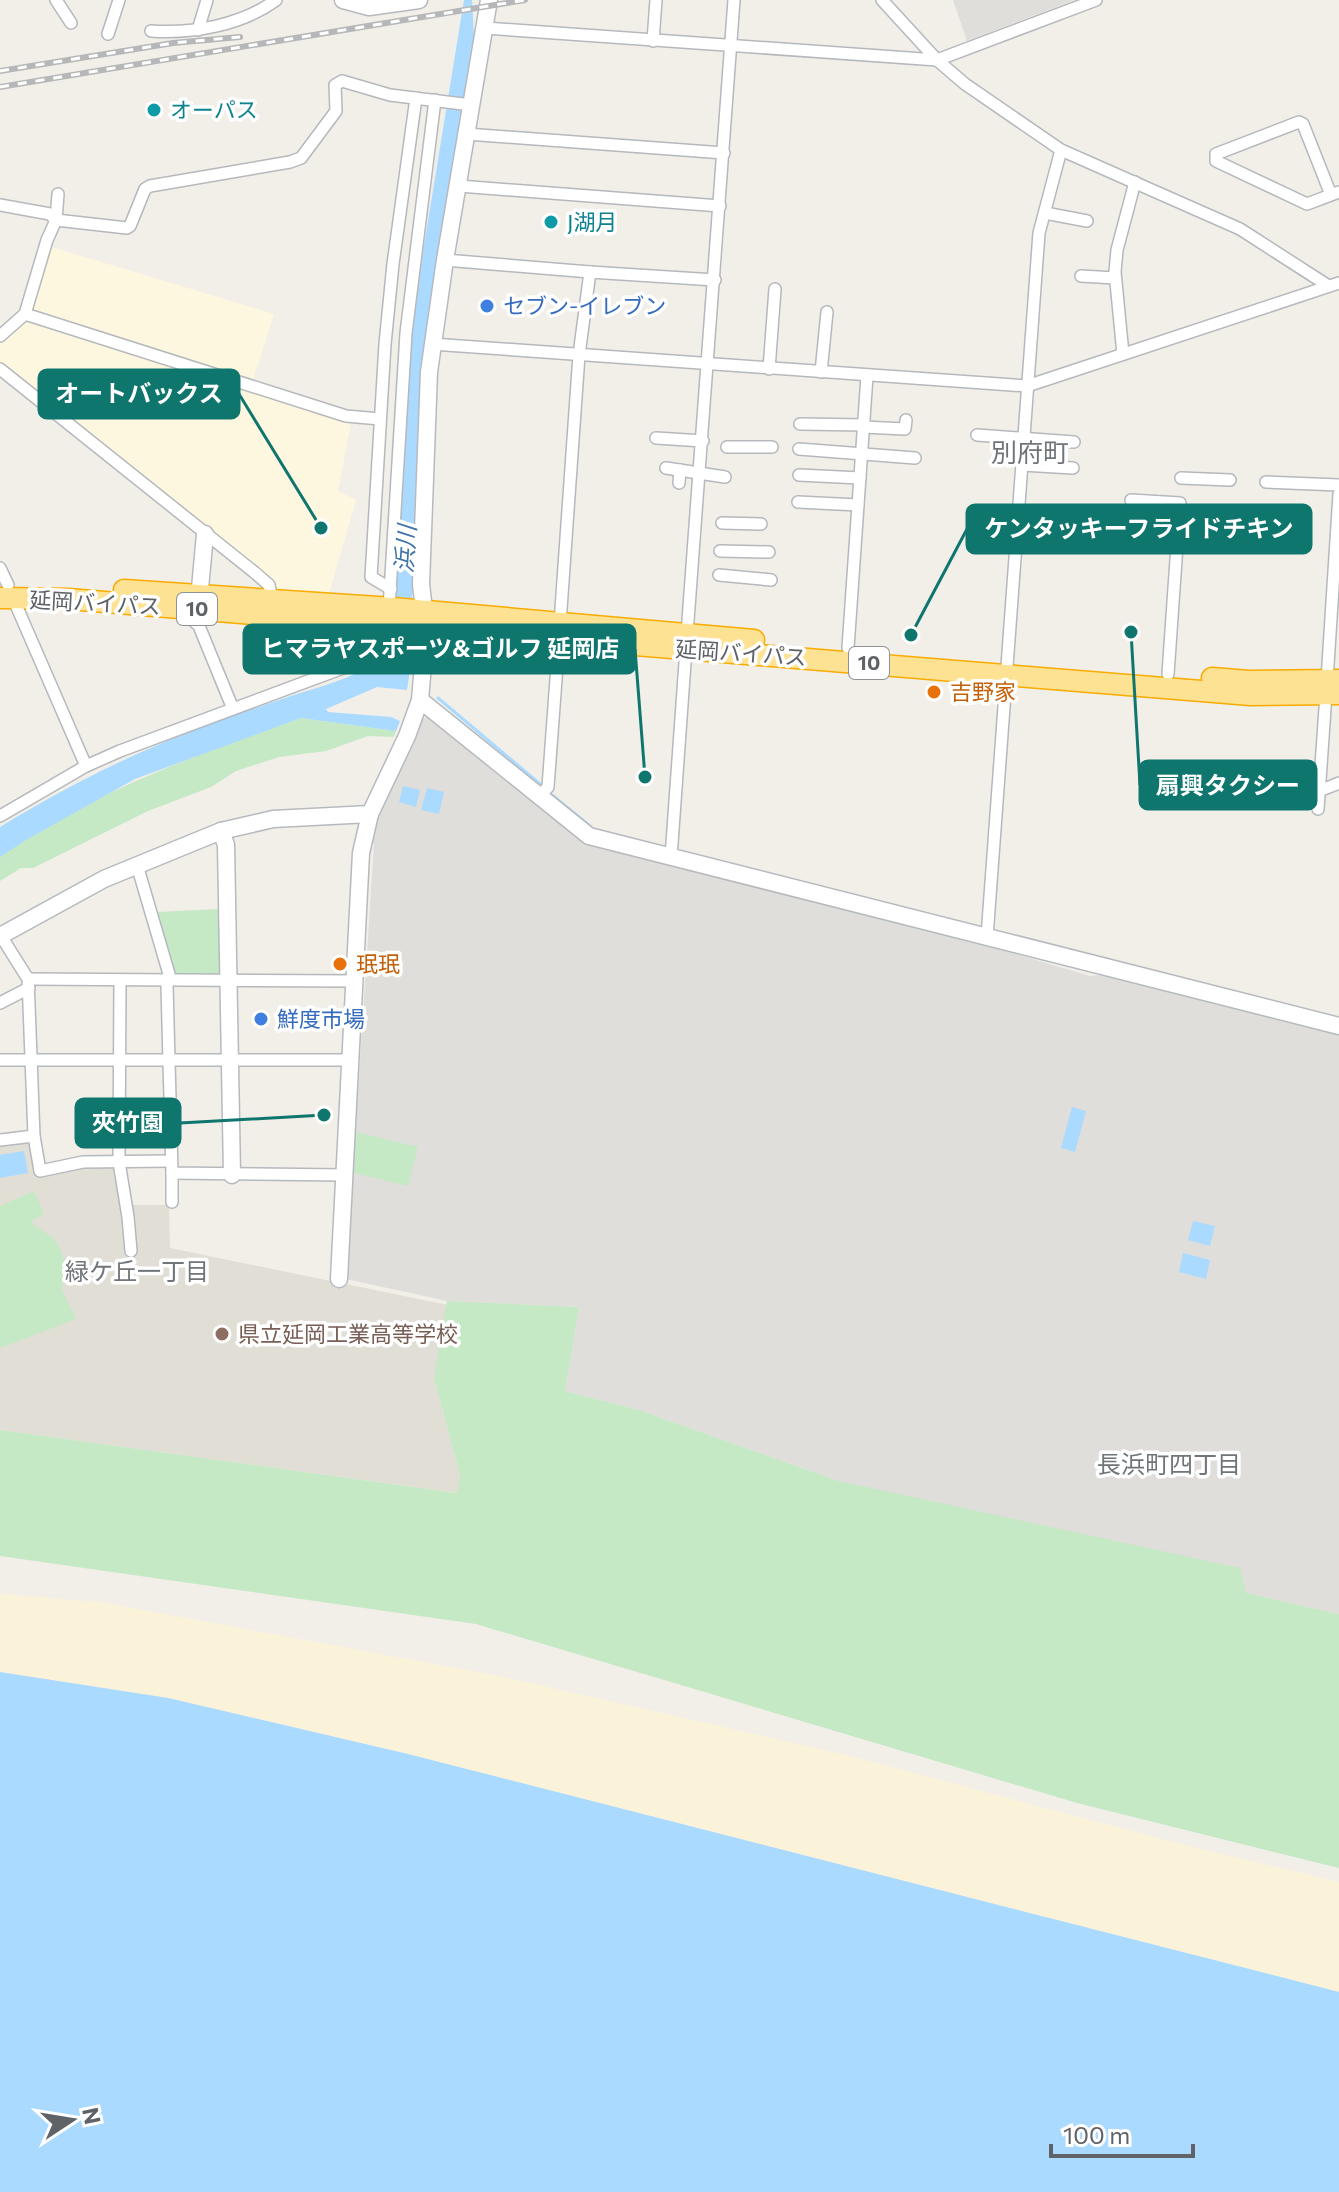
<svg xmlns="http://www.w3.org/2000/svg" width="1339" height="2192" viewBox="0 0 1339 2192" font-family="Commissioner,'Noto Sans JP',sans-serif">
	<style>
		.commercial { fill: #fef7e0 }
		.industrial { fill: #e0deda }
		.education { fill: #e1ded6 }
		.green { fill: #c5e8c5 }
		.sand { fill: #fbf3d9 }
		.water { fill: #aadaff }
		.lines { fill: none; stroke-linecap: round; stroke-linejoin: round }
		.stream { stroke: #aadaff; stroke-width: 3 }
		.street-casing { stroke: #b5b8bc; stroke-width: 14 }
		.secondary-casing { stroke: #b6babf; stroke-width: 19 }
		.highway-casing { stroke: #f9ab00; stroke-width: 23 }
		.street { stroke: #fff; stroke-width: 11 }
		.secondary { stroke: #fff; stroke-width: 16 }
		.highway { stroke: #fde293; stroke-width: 20 }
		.rail-casing { stroke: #b6b7b8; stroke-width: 6 }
		.rail { stroke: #fff; stroke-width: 3; stroke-dasharray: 9; stroke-linecap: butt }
		.culture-dot { fill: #0f9aa8; stroke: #fff; stroke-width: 3 }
		.shop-dot { fill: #3f7fe0; stroke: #fff; stroke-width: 3 }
		.food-dot { fill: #e8710a; stroke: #fff; stroke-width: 3 }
		.education-dot { fill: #8d6e63; stroke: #fff; stroke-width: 3 }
		.labels { text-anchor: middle; stroke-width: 7; stroke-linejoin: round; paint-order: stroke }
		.shield { fill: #fff; stroke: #8f9295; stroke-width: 2 }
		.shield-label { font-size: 20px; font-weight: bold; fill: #5f6368 }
		.culture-label { font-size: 22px; fill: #0d838f; stroke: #fff; text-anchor: start }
		.shop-label { font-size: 22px; fill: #366cbe; stroke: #fff; text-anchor: start }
		.street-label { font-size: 22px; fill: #5f6368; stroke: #fff }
		.food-label { font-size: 22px; fill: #c56008; stroke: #fff; text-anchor: start }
		.education-label { font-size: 22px; fill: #785e54; stroke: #fff; text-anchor: start }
		.water-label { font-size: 24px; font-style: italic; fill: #4174aa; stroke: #fff }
		.neighbourhood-label { font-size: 24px; fill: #70757a; stroke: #fff }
		.quarter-label { font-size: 26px; fill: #70757a; stroke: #fff }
		.leader { fill: none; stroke: #0f766e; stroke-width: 3 }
		.callout-dot { fill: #0f766e; stroke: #fff; stroke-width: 3 }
		.callout { fill: #0f766e; stroke: #0f766e; stroke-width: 3 }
		.callout-label { font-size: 24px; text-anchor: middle; font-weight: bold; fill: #fff }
	</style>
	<rect width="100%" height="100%" fill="#f1efe8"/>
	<g class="commercial">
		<path d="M48 246 274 314 252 383 29 312Z"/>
		<path d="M26 317 351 422 338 491 356 500 329 594H283L0 364V340Z"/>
	</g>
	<g class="industrial">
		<path d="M953 0H1074L967 41Z"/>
		<path d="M433 715 575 834 908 922 1090 976 1102 975 1339 1032V1614L1246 1593 839 1481 639 1410 565 1391 579 1307 447 1301 346 1279 374 844 369 842 377 816 422 719Z"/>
	</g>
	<path class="education" d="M28 1142 37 1178 78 1169 116 1166 123 1205H169L170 1248 448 1305 434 1378 460 1475 458 1493 0 1430V1146Z"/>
	<g class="green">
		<path d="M301 718 396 731 394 737 368 736 326 751 279 757 236 771 211 787 148 811 33 868H21L0 881V856C91 792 197 755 301 718Z"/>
		<path d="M221 909V977H177L157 912Z"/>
		<path d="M356 1132 418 1147 408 1186 354 1173Z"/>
		<path d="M34 1191 44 1214 30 1222 53 1238 60 1249 66 1265 62 1290 76 1319 0 1348V1206Z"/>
		<path d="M447 1301 579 1307 565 1391 639 1410 839 1481 1240 1568 1246 1593 1339 1614V1868L1077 1803 476 1624 0 1556V1430L457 1493 460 1475 434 1378Z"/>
	</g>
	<path class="sand" d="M0 1594 100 1602 504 1677 850 1756 1196 1848 1339 1882V1992L408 1754 168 1698 0 1672Z"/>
	<g class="water">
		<path d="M464 0H472L474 36 422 372 413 586 407 650 411 664 407 690 377 687 326 709 328 712 391 717 400 721 396 731 301 718 135 779 26 840 0 857V827C60 790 121 759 187 733 221 719 256 708 291 696 328 684 368 675 395 646L399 500 408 344Z"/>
		<path d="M403 786 420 790 416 807 399 802Z"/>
		<path d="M427 788 444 792 439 814 421 810Z"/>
		<path d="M1072 1107 1086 1111 1075 1152 1061 1148Z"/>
		<path d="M24 1151 28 1173 0 1178V1155Z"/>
		<path d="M1193 1221 1215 1226 1210 1246 1188 1240Z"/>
		<path d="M1183 1253 1210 1260 1206 1279 1179 1272Z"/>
		<path d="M0 1672 168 1698 408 1754 1339 1992V2192H0Z"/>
	</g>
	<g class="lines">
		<g class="stream">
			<path d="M438 698 540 784"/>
			<path d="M552 795 591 827"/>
		</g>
		<g class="street-casing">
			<g id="street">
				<path d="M56 0 71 23"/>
				<path d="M882 0 937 60 965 84 1061 150 1240 229 1327 285"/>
				<path d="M485 28 937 60 1096 0"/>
				<path d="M198 30 207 0"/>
				<path d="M151 31C193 34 242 25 276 0"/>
				<path d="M108 34 119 0"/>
				<path d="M653 41 656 0"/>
				<path d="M467 134 724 153"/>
				<path d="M459 186 720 206"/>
				<path d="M1331 195 1303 124 1299 122 1216 154V161L1307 204 1339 192"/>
				<path d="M0 205 50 214 56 220"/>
				<path d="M1045 213 1087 221"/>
				<path d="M56 220 58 194"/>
				<path d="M445 260 590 272"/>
				<path d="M1081 276 1115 278"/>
				<path d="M25 314 346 416 380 419"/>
				<path d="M0 336 25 314 47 240 56 220 127 228 130 226 145 189 150 186 290 162 301 158 336 111 335 85 342 81 390 95 471 105"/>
				<path d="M432 344 1027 386 1339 283"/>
				<path d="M1123 354 1115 272 1117 250 1135 182"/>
				<path d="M0 369 254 572 269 585 272 599"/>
				<path d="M769 369 775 289"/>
				<path d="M821 372 827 312"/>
				<path d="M800 424 864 425"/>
				<path d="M863 427 905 429 906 420"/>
				<path d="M977 435 1074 442"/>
				<path d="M656 438 703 441"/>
				<path d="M727 447H772"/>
				<path d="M799 449 915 458"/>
				<path d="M1022 465 1073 468"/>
				<path d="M666 468 725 477"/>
				<path d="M799 475 860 478"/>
				<path d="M1181 478 1230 480"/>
				<path d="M1266 482 1339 485"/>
				<path d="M679 483 680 470"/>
				<path d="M1131 500 1180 503"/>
				<path d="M798 502 858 505"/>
				<path d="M722 523 761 524"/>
				<path d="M720 551 769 552"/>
				<path d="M0 568 8 585"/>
				<path d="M719 575 771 580"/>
				<path d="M391 589 371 577 385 344 393 264 416 98"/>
				<path d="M13 598 86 766"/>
				<path d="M197 621 233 709"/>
				<path d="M560 623 579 355 590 272 715 280"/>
				<path d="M687 634 734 0"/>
				<path d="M848 648 867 376"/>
				<path d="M1168 674 1178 531"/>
				<path d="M1327 680 1339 494"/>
				<path d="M1319 791 1339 783"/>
				<path d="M539 797 548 787 559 639"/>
				<path d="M1318 809 1326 694"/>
				<path d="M0 816 86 766 120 751 370 658 378 650 389 608 406 333 435 100"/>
				<path d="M671 857 686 649"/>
				<path d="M137 865 169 974 167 986 172 1173 345 1175"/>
				<path d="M1 936 28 979 34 1136 40 1171 83 1162 170 1161"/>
				<path d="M987 937 1039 233 1061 150"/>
				<path d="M28 979 354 981"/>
				<path d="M120 981 119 1162 128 1217 131 1251"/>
				<path d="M0 1003 29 988"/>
				<path d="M0 1060H351"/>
				<path d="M0 1140 34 1136"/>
				<path d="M172 1173V1202"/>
			</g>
		</g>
		<g class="secondary-casing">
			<g id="secondary">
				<path d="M343 0 369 7 419 0"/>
				<path d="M197 621 205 534"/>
				<path d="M420 700 589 836 1339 1026"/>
				<path d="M221 831 226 845 232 1175"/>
				<path d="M0 936 104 879 221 831 273 819 370 814"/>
				<path d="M339 1279 361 853 370 814 407 736 420 700 426 628 421 584 429 372 445 260 489 0"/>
			</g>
		</g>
		<g class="highway-casing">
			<g id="highway">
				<path d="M124 590 393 608 754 640"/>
				<path d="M0 598 68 599 1251 695 1339 694"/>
				<path d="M1212 678 1249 681 1339 680"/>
			</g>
		</g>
		<use href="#street" class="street"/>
		<use href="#secondary" class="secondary"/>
		<use href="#highway" class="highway"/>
		<g class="rail-casing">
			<g id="rail">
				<path d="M0 71 173 43 240 37"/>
				<path d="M0 87 525 0"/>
			</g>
		</g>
		<use href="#rail" class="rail"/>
	</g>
	<g class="culture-dot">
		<circle cx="154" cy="110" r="8"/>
		<circle cx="551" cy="222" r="8"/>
	</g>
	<g class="shop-dot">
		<circle cx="487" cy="306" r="8"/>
		<circle cx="261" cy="1019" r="8"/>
	</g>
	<g class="food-dot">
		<circle cx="934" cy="692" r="8"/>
		<circle cx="340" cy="964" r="8"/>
	</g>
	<circle class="education-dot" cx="222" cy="1334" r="8"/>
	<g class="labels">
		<g class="shield">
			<rect x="177" y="593" width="40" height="32" rx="6"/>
			<rect x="849" y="647" width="40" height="32" rx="6"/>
		</g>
		<g class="shield-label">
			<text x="197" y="616">10</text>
			<text x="869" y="670">10</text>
		</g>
		<g class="culture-label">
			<text x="170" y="118">オーパス</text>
			<text x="567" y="230">J湖月</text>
		</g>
		<g class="shop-label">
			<text x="503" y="314">セブン-イレブン</text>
			<text x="277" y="1027">鮮度市場</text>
		</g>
		<g class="street-label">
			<text transform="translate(95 603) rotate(3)" y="8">延岡バイパス</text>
			<text transform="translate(741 653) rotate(4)" y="8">延岡バイパス</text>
		</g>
		<g class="food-label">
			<text x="950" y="700">吉野家</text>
			<text x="356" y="972">珉珉</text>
		</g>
		<g class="education-label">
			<text x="238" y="1342">県立延岡工業高等学校</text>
		</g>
		<g class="water-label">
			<text transform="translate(406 549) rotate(-86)" y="8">浜川</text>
		</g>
		<g class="neighbourhood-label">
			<text x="137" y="1280">緑ケ丘一丁目</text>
			<text x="1169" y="1473">長浜町四丁目</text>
		</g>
		<g class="quarter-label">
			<text x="1030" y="462">別府町</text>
		</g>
	</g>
	<path class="leader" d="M321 528L239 394M911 635L967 529M645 777L635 649M1131 632L1140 785M324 1115L180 1123"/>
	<g class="callout-dot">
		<circle cx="321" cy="528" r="8"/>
		<circle cx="911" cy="635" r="8"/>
		<circle cx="645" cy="777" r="8"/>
		<circle cx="1131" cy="632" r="8"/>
		<circle cx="324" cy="1115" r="8"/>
	</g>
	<g class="callout">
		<rect x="39" y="370" width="200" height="48" rx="8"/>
		<rect x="967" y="505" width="344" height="48" rx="8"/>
		<rect x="244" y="625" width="391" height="48" rx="8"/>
		<rect x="1140" y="761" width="176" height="48" rx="8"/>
		<rect x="76" y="1099" width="104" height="48" rx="8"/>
	</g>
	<g class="callout-label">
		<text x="139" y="402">オートバックス</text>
		<text x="1139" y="537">ケンタッキーフライドチキン</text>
		<text x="440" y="657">ヒマラヤスポーツ&amp;ゴルフ 延岡店</text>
		<text x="1228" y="794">扇興タクシー</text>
		<text x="128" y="1131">夾竹園</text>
	</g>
	<g transform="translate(72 2120) rotate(78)" stroke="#ffffff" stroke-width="6" paint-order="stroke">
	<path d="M0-6L14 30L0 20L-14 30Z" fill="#5f6368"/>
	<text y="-12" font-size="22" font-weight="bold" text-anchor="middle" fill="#5f6368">N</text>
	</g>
	<path d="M1051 2144v12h142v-12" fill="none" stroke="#5f6368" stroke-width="4"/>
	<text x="1063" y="2144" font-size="24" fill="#5f6368" stroke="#ffffff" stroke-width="6" paint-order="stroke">100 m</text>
</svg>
